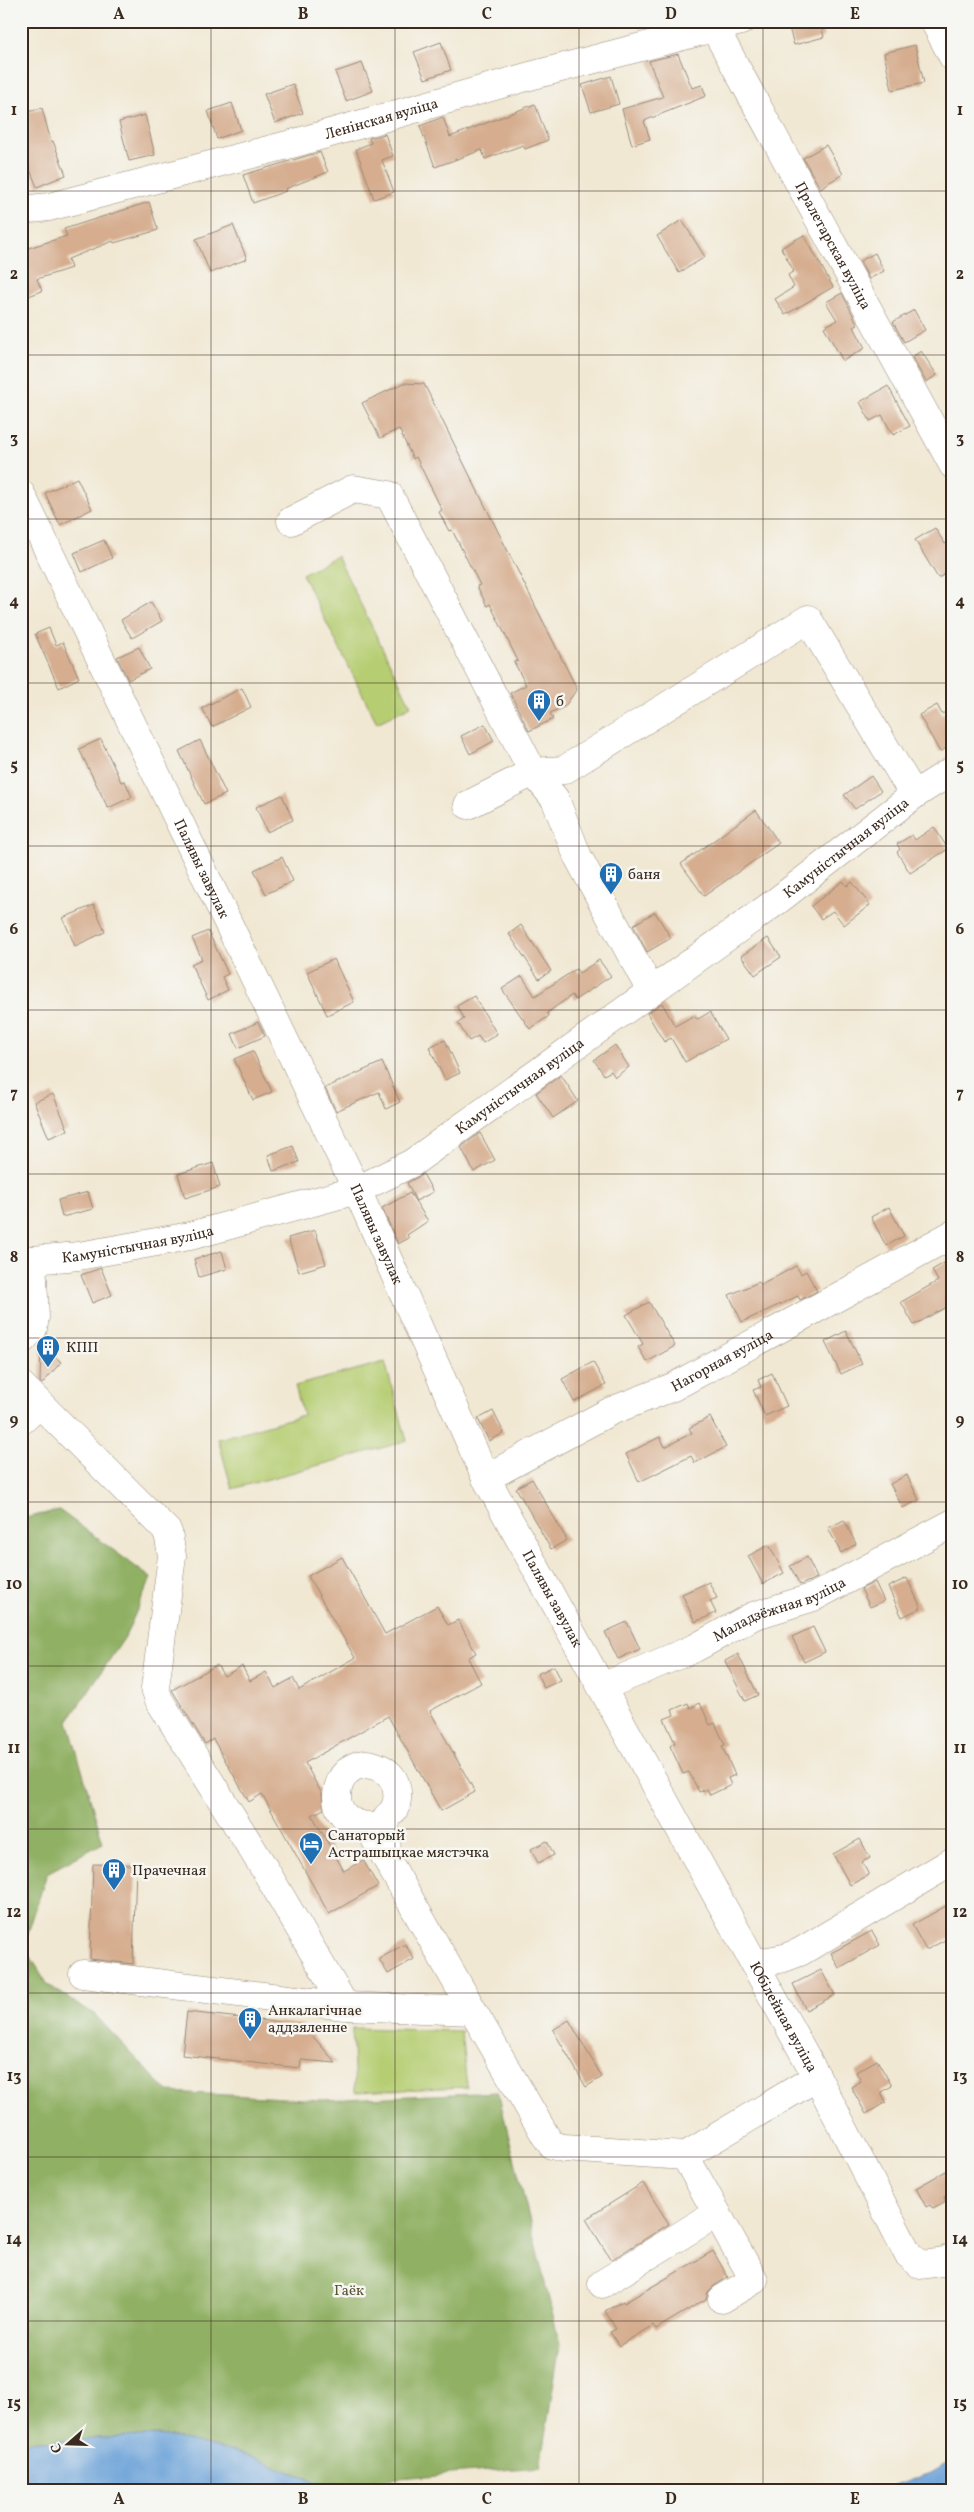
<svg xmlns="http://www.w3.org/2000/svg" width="974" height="2512" viewBox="0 0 974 2512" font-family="Vollkorn,serif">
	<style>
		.green { fill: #b6cd72; stroke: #787c48 }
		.forest { fill: #90b064; stroke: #666d41 }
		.water { fill: #6aa1d8; stroke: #52667b }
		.building { fill: #d6ad8f }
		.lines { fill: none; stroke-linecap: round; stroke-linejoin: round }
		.minor-casing { stroke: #968978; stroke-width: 29 }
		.minor { stroke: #fff; stroke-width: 28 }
		.grid { fill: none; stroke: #3b2a1e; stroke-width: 1; stroke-opacity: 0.55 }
		.labels { text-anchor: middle; stroke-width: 5; stroke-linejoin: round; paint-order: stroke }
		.street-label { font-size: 15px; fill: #3b2a1e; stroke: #f6f6f2 }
		.poi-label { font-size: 15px; fill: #3b2a1e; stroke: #f6f6f2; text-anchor: start }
		.park-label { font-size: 15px; fill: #5a5333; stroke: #f6f6f2 }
		.neatline { fill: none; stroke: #3b2a1e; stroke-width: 2 }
		.grid-label { font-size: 16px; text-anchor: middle; font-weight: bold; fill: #3b2a1e }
	</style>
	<rect width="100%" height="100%" fill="#f6f6f2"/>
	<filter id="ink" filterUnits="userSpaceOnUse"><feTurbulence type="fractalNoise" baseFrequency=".02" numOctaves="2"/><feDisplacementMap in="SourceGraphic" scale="10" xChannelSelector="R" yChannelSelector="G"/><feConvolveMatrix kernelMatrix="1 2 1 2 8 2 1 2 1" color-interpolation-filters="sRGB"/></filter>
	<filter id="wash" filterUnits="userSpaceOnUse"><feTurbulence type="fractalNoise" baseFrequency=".0096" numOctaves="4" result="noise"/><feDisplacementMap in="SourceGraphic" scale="20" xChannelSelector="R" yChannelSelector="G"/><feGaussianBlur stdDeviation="1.12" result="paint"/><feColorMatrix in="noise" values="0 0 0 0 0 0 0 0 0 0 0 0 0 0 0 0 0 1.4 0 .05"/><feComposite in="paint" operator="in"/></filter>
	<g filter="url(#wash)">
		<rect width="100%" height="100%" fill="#f1e8d3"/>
		<g class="green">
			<path d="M337 556 411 706 377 723 302 574Z"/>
			<path d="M385 1362 407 1441 232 1489 218 1439 303 1415 295 1386Z"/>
			<path d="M352 2028 461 2031 467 2087 355 2092Z"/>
		</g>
		<path class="forest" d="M59 1510 151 1578 125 1637 68 1721 103 1843 47 1873 24 1946 48 1985 94 2014 168 2092 323 2100 498 2092 560 2344 540 2467 322 2484 243 2454 161 2435 21 2442V1519Z"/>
		<g class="water">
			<path d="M161 2435 243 2454 322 2484 356 2491H21V2442Z"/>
			<path d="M953 2460V2491H881L930 2473Z"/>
		</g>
		<g id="blocks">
			<g class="building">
				<path d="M787 21H820L824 37 794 45Z"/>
				<path d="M441 42 451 70 425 79 414 52Z"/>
				<path d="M915 45 924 83 892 90 884 53Z"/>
				<path d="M678 54 692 88 702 85 706 96 644 121 650 139 632 145 622 109 663 97 649 61Z"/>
				<path d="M362 63 373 91 346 101 335 72Z"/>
				<path d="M611 76 619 104 591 112 582 85Z"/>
				<path d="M293 84 303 113 275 123 264 94Z"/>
				<path d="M232 103 241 130 217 139 208 111Z"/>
				<path d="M535 104 548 140 525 149 523 145 485 159 482 150 435 167 420 126 443 117 450 137Z"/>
				<path d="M42 108 51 142 53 141 66 175 37 187 21 147V114Z"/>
				<path d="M145 115 155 155 129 161 119 122Z"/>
				<path d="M385 134 393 156 382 160 394 192 374 199 356 149 371 143 369 138Z"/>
				<path d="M826 145 843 174 820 188 803 158Z"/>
				<path d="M320 152 328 172 285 189 286 191 253 203 243 175Z"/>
				<path d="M149 202 158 230 114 243 113 241 68 259 71 268 37 279 42 291 21 299V242L25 249 67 236 64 229Z"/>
				<path d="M682 220 705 257 679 273 657 236Z"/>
				<path d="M233 225 247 259 210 273 196 239Z"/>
				<path d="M804 235 833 287 785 315 775 299 794 287 788 275 794 271 781 248Z"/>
				<path d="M875 253 884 271 869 279 860 261Z"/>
				<path d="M842 293 858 325 854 327 865 348 843 361 824 327 837 320 826 302Z"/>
				<path d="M914 310 925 330 904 342 893 322Z"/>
				<path d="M921 351 937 375 926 382 912 357Z"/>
				<path d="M404 383 424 384 577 689 565 706 550 713 553 719 529 731 510 693 526 685 514 662 518 661 490 604 487 606 477 586 480 585 452 530 449 531 439 512 442 510 416 457 413 459 399 429 380 438 362 403Z"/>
				<path d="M888 386 910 426 893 435 882 415 870 421 860 402Z"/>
				<path d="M77 478 92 509 60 525 45 493Z"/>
				<path d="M935 528 945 544 953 539V570L938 578 915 540Z"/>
				<path d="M104 540 112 558 82 572 74 553Z"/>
				<path d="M151 602 162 621 132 638 121 620Z"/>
				<path d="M49 628 56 645 63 642 79 678 59 688 35 634Z"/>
				<path d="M139 647 150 669 128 680 117 657Z"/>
				<path d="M242 688 251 707 212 727 202 708Z"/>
				<path d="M937 705 942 714 953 708V744L940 752 919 715Z"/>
				<path d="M485 724 494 741 470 754 461 736Z"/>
				<path d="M101 739 121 782 125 781 132 797 108 808 79 749Z"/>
				<path d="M200 740 226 794 204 804 179 751Z"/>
				<path d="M871 776 881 791 855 809 844 795Z"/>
				<path d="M282 795 293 820 267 832 256 807Z"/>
				<path d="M756 810 779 843 704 896 681 864Z"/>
				<path d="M934 827 948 849 910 873 897 852 900 849 897 844 912 835 915 840Z"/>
				<path d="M282 857 293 881 266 894 254 870Z"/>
				<path d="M843 881 847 886 852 882 870 905 844 925 833 911 821 919 811 906Z"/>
				<path d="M94 905 105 932 75 946 63 918Z"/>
				<path d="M655 912 671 938 647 952 633 925Z"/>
				<path d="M521 925 551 971 539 979 509 934Z"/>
				<path d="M208 931 228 974 222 977 228 990 208 1000 191 964 202 959 192 938Z"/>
				<path d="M768 938 781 957 755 975 741 956Z"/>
				<path d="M334 959 354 1002 327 1015 307 972Z"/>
				<path d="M599 960 611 976 575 1000 572 995 547 1013 549 1016 530 1029 502 989 522 976 535 996 576 969 579 973Z"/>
				<path d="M474 996 497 1034 483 1043 478 1036 469 1041 458 1023 464 1019 457 1006Z"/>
				<path d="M662 1003 675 1026 693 1016 698 1019 710 1012 726 1039 685 1062 671 1038 664 1042 647 1013Z"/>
				<path d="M258 1022 265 1036 238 1048 232 1034Z"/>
				<path d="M445 1040 460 1073 445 1080 429 1047Z"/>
				<path d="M615 1045 629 1067 615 1077 611 1071 604 1075 594 1060Z"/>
				<path d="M253 1051 272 1092 253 1100 234 1059Z"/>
				<path d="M382 1062 400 1102 386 1109 379 1092 336 1111 325 1088Z"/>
				<path d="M561 1075 578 1101 553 1118 536 1093Z"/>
				<path d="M53 1094 68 1130 49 1138 34 1102Z"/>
				<path d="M480 1133 495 1160 474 1172 461 1147Z"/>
				<path d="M293 1146 299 1162 273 1171 268 1155Z"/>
				<path d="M213 1163 220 1187 185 1198 178 1174Z"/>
				<path d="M423 1174 433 1192 416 1201 407 1183Z"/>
				<path d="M88 1192 93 1209 62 1217 58 1200Z"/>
				<path d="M410 1193 428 1221 407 1235 409 1238 398 1244 382 1208Z"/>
				<path d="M889 1207 904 1236 886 1246 871 1217Z"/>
				<path d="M315 1230 326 1264 299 1272 288 1238Z"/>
				<path d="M222 1251 227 1269 199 1277 194 1259Z"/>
				<path d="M953 1258V1306L952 1304 914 1325 901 1302 938 1281 932 1270Z"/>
				<path d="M796 1266 801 1274 806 1271 817 1291 800 1300 798 1296 742 1322 729 1295 759 1282 761 1285Z"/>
				<path d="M101 1268 112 1295 92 1303 81 1275Z"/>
				<path d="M649 1302 675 1346 647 1362 638 1347 643 1344 626 1315Z"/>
				<path d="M846 1331 862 1364 841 1374 825 1342Z"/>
				<path d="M41 1344 61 1362 42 1384 40 1382Z"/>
				<path d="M593 1362 606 1385 574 1402 562 1379Z"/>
				<path d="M772 1373 787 1406 765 1416 753 1390 761 1387 758 1380Z"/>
				<path d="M493 1411 504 1433 489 1441 478 1419Z"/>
				<path d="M710 1417 726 1447 695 1463 691 1456 639 1482 626 1454 660 1437 665 1447 692 1433 689 1428Z"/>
				<path d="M907 1475 919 1500 903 1508 890 1484Z"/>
				<path d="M532 1479 567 1540 551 1549 516 1488Z"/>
				<path d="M844 1520 856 1544 841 1553 828 1528Z"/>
				<path d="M769 1545 784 1573 763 1584 748 1556Z"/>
				<path d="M342 1557 385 1634 437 1606 448 1625 458 1620 476 1653 468 1658 481 1683 430 1711 475 1792 441 1811 388 1716 305 1763 322 1794 324 1809 312 1815 344 1871 363 1860 378 1886 329 1914 262 1794 249 1802 213 1739 205 1744 172 1690 217 1665 224 1676 242 1666 250 1681 266 1672 275 1688 293 1678 299 1690 355 1658 308 1576Z"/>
				<path d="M807 1557 817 1578 800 1585 790 1566Z"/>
				<path d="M907 1578 921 1608 902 1617 888 1587Z"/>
				<path d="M709 1582 717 1598 710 1601 716 1613 695 1622 682 1594Z"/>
				<path d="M875 1582 884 1601 870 1607 861 1589Z"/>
				<path d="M627 1622 640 1649 618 1659 605 1632Z"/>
				<path d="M813 1627 825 1652 804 1662 792 1637Z"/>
				<path d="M738 1654 758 1695 745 1701 725 1661Z"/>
				<path d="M554 1666 561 1680 544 1688 537 1674Z"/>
				<path d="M688 1703 690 1708 700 1703 710 1725 715 1723 725 1745 722 1746 735 1775 728 1778 731 1785 710 1795 707 1789 699 1792 689 1772 683 1774 670 1746 675 1743 664 1719 674 1715 672 1710Z"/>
				<path d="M860 1839 870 1858 862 1862 869 1875 850 1885 833 1854Z"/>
				<path d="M547 1841 554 1855 538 1863 531 1849Z"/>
				<path d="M93 1864 136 1865 133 1964 90 1959Z"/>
				<path d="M953 1902V1936L926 1950 912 1925Z"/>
				<path d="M872 1931 880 1945 839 1968 831 1953Z"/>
				<path d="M405 1944 414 1959 388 1974 379 1959Z"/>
				<path d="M821 1970 835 1995 806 2010 793 1984Z"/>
				<path d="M187 2012 303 2025 336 2063 301 2060 300 2068 182 2055Z"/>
				<path d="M569 2020 602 2077 586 2087 553 2030Z"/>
				<path d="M877 2060 892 2086 881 2092 886 2102 866 2114 851 2087 861 2081 856 2072Z"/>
				<path d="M946 2171 953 2184V2192L944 2197 946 2202 933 2209 930 2205 926 2207 916 2188Z"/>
				<path d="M643 2183 669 2224 611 2260 586 2219Z"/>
				<path d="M713 2251 728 2277 714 2286 708 2292 706 2299 656 2329 653 2325 619 2346 610 2332 616 2329 605 2311 623 2301 624 2303Z"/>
			</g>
		</g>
	</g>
	<g filter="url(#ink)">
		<use href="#blocks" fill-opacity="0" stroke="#968978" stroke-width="1"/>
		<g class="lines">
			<g class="minor-casing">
				<g id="minor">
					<path d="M934 21 953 57"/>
					<path id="s1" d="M714 27 953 465"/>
					<path id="s2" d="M21 210 49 207 295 143 530 76 741 21"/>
					<path id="s3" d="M21 494 357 1190 486 1478 817 2077 908 2254 921 2265 943 2262 953 2257"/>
					<path d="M291 521 353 489 389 495 533 772 564 770 808 619 914 795"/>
					<path d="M468 805 533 772 555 799 578 857 651 991"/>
					<path id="s4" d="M21 1261 79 1256 190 1236 357 1190 412 1163 777 901 914 795 953 770"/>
					<path d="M21 1341 33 1329 35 1317 32 1260"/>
					<path d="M21 1385 168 1532 172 1556 155 1688 159 1700 264 1868 345 2006"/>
					<path d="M21 1421 40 1404"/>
					<path id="s5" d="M486 1478 611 1411 673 1387 953 1234"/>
					<path id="s6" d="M602 1687 695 1648 753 1616 814 1597 953 1523"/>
					<path d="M388 1860C387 1851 384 1825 387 1817 388 1815 391 1814 392 1812 398 1805 398 1794 396 1786 394 1778 387 1770 378 1767 338 1749 315 1821 368 1826L473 2011"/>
					<path d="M754 1964 784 1958 800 1952 953 1861"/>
					<path d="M83 1974 345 2006 473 2011 545 2135 552 2145 564 2148 685 2156 817 2077"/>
					<path d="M685 2156 754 2280 722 2299"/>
					<path d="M602 2284 717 2213"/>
				</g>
			</g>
			<use href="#minor" class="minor"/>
		</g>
	</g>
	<path class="grid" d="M211 21V2491M395 21V2491M579 21V2491M763 21V2491M21 191H953M21 355H953M21 519H953M21 683H953M21 846H953M21 1010H953M21 1174H953M21 1338H953M21 1502H953M21 1666H953M21 1829H953M21 1993H953M21 2157H953M21 2321H953"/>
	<defs>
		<g id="building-pin" transform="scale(1.25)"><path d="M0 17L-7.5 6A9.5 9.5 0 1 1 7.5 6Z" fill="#1f6fb2" stroke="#f6f6f2"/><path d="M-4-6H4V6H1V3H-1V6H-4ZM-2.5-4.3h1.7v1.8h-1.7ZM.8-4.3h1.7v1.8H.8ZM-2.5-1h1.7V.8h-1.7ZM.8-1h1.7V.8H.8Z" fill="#fff"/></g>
		<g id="hotel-pin" transform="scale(1.25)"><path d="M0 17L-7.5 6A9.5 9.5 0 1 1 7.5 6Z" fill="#1f6fb2" stroke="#f6f6f2"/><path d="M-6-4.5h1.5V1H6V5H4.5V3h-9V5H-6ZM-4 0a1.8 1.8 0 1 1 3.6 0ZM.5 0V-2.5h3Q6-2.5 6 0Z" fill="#fff"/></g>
	</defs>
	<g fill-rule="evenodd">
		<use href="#building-pin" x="539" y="701"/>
		<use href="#building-pin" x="611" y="874"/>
		<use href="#building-pin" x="48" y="1347"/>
		<use href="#hotel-pin" x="311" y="1844"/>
		<use href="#building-pin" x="114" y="1870"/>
		<use href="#building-pin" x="250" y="2019"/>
	</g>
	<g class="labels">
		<g class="street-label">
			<text dy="5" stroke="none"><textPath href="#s2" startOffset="372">Ленінская вуліца</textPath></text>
			<text dy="5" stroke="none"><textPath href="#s1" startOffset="249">Пралетарская вуліца</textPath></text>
			<text dy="5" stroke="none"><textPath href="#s4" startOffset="942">Камуністычная вуліца</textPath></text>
			<text dy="5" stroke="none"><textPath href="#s3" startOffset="416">Палявы завулак</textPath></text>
			<text dy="5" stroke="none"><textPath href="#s4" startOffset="538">Камуністычная вуліца</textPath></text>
			<text dy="5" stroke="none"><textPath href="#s3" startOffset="821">Палявы завулак</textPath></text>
			<text dy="5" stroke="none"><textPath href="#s4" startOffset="118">Камуністычная вуліца</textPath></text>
			<text dy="5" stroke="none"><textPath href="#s5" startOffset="264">Нагорная вуліца</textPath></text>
			<text dy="5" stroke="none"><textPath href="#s3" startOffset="1226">Палявы завулак</textPath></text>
			<text dy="5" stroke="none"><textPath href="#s6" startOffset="194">Маладзёжная вуліца</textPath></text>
			<text dy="5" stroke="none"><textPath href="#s3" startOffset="1704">Юбілейная вуліца</textPath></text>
		</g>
		<g class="poi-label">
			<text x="556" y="706">б</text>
			<text x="628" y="879">баня</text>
			<text x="66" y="1352">КПП</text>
			<text x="328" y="1840">Санаторый<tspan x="328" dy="17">Астрашыцкае мястэчка</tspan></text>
			<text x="132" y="1875">Прачечная</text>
			<text x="268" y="2015">Анкалагічнае<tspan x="268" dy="17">аддзяленне</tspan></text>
		</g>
		<g class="park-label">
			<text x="349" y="2295">Гаёк</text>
		</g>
	</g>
	<rect width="974" height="2512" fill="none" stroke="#f6f6f2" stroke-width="55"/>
	<g transform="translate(68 2444) rotate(250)" stroke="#f6f6f2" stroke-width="4" paint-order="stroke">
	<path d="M0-4L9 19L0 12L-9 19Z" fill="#3b2a1e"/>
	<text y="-8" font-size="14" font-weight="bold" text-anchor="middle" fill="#3b2a1e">С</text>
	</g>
	<rect x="28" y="28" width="918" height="2456" class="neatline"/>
	<g class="grid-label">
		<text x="119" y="19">A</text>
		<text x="303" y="19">B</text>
		<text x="487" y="19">C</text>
		<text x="671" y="19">D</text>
		<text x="855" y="19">E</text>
		<text x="14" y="115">1</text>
		<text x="960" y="115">1</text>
		<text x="14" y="279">2</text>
		<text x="960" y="279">2</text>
		<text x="14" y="443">3</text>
		<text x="960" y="443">3</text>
		<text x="14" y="606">4</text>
		<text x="960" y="606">4</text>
		<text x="14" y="770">5</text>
		<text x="960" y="770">5</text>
		<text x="14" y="934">6</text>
		<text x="960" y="934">6</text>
		<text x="14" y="1098">7</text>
		<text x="960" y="1098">7</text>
		<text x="14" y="1262">8</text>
		<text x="960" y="1262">8</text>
		<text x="14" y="1425">9</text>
		<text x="960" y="1425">9</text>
		<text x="14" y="1589">10</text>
		<text x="960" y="1589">10</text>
		<text x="14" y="1753">11</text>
		<text x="960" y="1753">11</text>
		<text x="14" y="1917">12</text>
		<text x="960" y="1917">12</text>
		<text x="14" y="2081">13</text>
		<text x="960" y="2081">13</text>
		<text x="14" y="2244">14</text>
		<text x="960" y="2244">14</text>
		<text x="14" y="2408">15</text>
		<text x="960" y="2408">15</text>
		<text x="119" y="2504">A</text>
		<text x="303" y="2504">B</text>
		<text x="487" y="2504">C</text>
		<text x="671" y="2504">D</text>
		<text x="855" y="2504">E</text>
	</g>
</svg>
